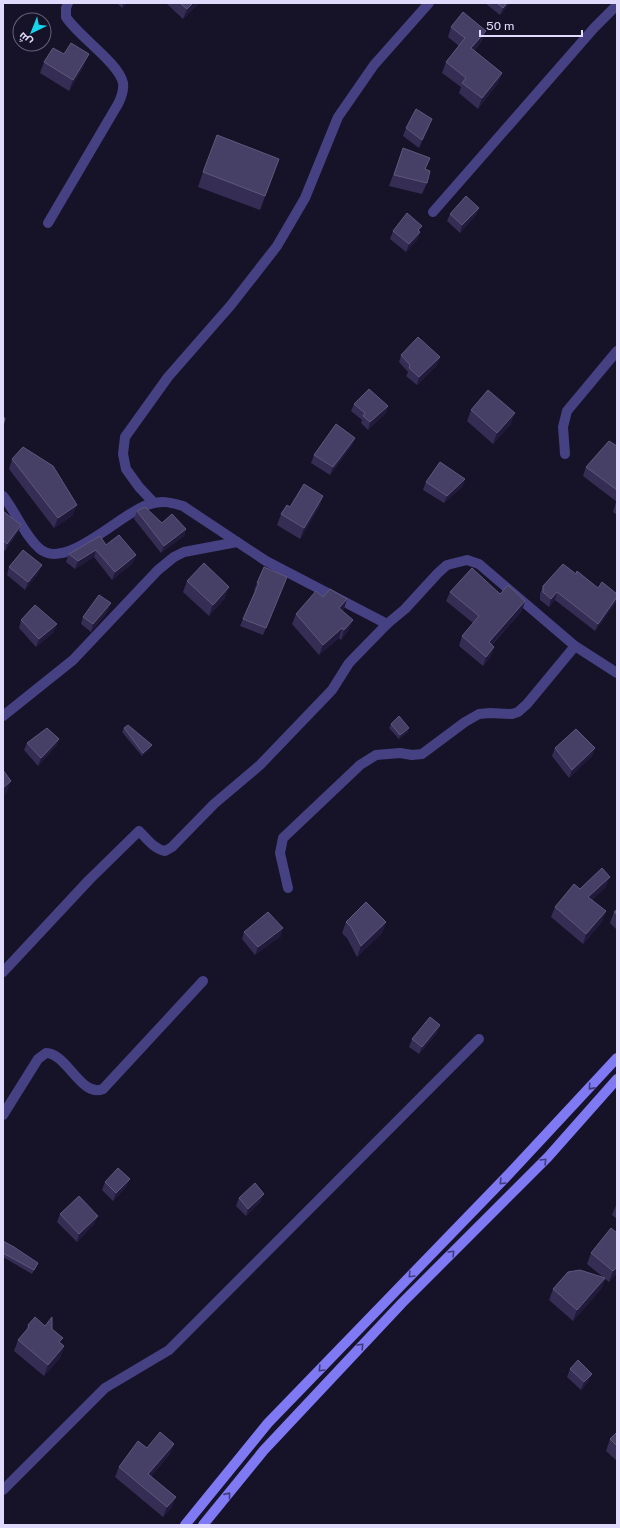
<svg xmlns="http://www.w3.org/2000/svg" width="620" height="1528" viewBox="0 0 620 1528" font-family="'Public Sans',Cairo,sans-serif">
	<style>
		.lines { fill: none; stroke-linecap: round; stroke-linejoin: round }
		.street { stroke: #454183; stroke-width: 10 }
		.secondary { stroke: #7f7af4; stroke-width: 10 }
		.wall { fill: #352d54 }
		.shaded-wall { fill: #211a3a }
		.building { fill: #474066; stroke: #5f587d }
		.oneway { stroke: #403c79 }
	</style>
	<rect width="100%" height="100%" fill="#161227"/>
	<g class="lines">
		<g class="street">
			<path d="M433 212 594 28 617 5"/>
			<path d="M48 223 118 104C121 98 124 90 123 83 119 63 78 36 66 17V8L68 3"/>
			<path d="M565 454 563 427 567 411 617 351"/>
			<path d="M3 496C16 512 24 535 40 549 66 571 121 513 147 505 160 500 170 502 183 506L266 561 387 624 405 609 438 573 447 565 467 560 479 564 575 646 617 673"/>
			<path d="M154 503 139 487 126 469 123 454 125 437 168 377 231 305 277 246 305 198 338 117 374 65 429 3"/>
			<path d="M3 716 73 660 158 570 174 557 184 552 237 542"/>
			<path d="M288 888 280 853 283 838 360 765 376 755 400 753 412 755 422 754 465 722 479 714 490 713 512 714 518 712 527 704 575 646"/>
			<path d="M3 972 89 880 139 831C147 839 154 849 165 851L172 847 214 804 260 765 332 690 349 663 387 624"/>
			<path d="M3 1115 38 1059 46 1053C67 1053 81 1098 103 1089L203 981"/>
			<path d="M3 1490 105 1388 169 1350 479 1039"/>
		</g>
		<g class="secondary">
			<path d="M185 1525 268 1423 509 1174 617 1058"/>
			<path d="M203 1525 264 1450 402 1303 548 1157 617 1079"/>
		</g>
	</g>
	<g class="wall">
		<path d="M117 3H127L122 8Z"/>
		<path d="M166 3H199L183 19Z"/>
		<path d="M485 3H510L500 15Z"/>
		<path d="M451 27 482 41 474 51 502 73 498 83 478 109 459 93 461 87 442 73 446 62 459 46 448 37Z"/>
		<path d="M64 54 84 66 69 91 40 73 44 62Z"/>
		<path d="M429 127 419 148 403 136 406 128Z"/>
		<path d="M403 148 426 169 427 183 422 194 389 186Z"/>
		<path d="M279 159 260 210 198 187 203 172Z"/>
		<path d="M479 208 476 215 460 233 447 221 450 214Z"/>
		<path d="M393 231 420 232 417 240 406 252 390 239Z"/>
		<path d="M401 355 440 357 437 365 417 385 406 376 408 372 399 362Z"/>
		<path d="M354 404 388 406 386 413 368 430 361 423 362 420 351 411Z"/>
		<path d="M471 410 511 424 493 444 467 421Z"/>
		<path d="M355 438 352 445 330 475 311 463 314 455Z"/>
		<path d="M617 446V502L583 476 586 467Z"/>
		<path d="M12 459 73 515 54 528 9 469Z"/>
		<path d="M465 479 462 487 444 503 423 490 426 482Z"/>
		<path d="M323 496 319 507 300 539 277 525 281 514 290 507Z"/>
		<path d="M616 502H617V515L613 512Z"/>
		<path d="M3 511 21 525 18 532 5 551 3 550Z"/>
		<path d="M137 511 162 523 186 529 184 536 161 553 134 519Z"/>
		<path d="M106 545 133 563 112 580 94 557 75 569 66 562 69 554Z"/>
		<path d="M9 567 39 572 25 590 7 575Z"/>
		<path d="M576 574 598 588 617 594V599L616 602 595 631 555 600 549 607 540 600V594L543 586Z"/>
		<path d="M287 577 263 635 240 626 255 591 254 590 257 583Z"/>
		<path d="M187 581 225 598 209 616 183 592Z"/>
		<path d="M450 592 500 594 522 611 492 645 491 656 483 666 459 646 462 636 473 623 446 601Z"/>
		<path d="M323 597 344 609 342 611 349 630 341 640 339 638 319 655 292 624 296 614Z"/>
		<path d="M108 611 91 632 81 624 83 617Z"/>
		<path d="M21 620 54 632 36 647 19 628Z"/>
		<path d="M391 724 408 732 399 739 389 728Z"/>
		<path d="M124 728 150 749 142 756 122 732Z"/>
		<path d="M59 739 56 746 38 766 24 750 27 743Z"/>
		<path d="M555 748H595L592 756 569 778 552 756Z"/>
		<path d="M606 887 592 900 606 911 602 922 583 944 551 917 555 907 580 889Z"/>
		<path d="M617 909V930L610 923 614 912Z"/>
		<path d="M346 922H386L382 933 357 957 347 938 342 933Z"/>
		<path d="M244 932 281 936 255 955 242 939Z"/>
		<path d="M440 1025 437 1033 419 1054 409 1047 412 1039Z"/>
		<path d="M105 1182 127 1186 113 1201 102 1190Z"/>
		<path d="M239 1198 261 1201 246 1216 236 1206Z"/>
		<path d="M617 1203V1219L612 1215Z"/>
		<path d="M60 1214 95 1223 77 1242 57 1222Z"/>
		<path d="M3 1241 36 1267 32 1274 3 1257Z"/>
		<path d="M591 1253 617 1273 609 1282 605 1279 601 1289 573 1321 549 1300 553 1289 603 1277 587 1264Z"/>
		<path d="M28 1325 45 1326 52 1329 61 1343 64 1346 60 1358 44 1376 14 1351 18 1340 26 1331Z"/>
		<path d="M570 1369 589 1381 581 1390 567 1377Z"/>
		<path d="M617 1432V1461L606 1451 610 1439Z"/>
		<path d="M147 1448 170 1454 151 1476 172 1507 163 1517 115 1477 119 1467Z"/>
	</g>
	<g class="shaded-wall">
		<path d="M123 3H127L122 8Z"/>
		<path d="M193 3H199L183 19 187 9Z"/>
		<path d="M507 3H510L500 15 503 8Z"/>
		<path d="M486 31 482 41 467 59 471 48Z"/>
		<path d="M89 54 84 66 69 91 73 80Z"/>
		<path d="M502 73 498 83 478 109 482 98Z"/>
		<path d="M432 119 429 127 419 148 422 140Z"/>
		<path d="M479 208 476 215 460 233 462 225Z"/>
		<path d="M422 226 417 240 406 252 409 244 418 230Z"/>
		<path d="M440 357 437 365 417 385 419 377Z"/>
		<path d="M388 406 386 413 368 430 370 422Z"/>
		<path d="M515 413 511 424 493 444 497 433Z"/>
		<path d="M355 438 352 445 330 475 333 467Z"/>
		<path d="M465 479 462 487 444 503 447 496Z"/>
		<path d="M323 496 319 507 300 539 304 528Z"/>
		<path d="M77 505 73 515 54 528 58 518Z"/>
		<path d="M21 525 18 532 5 551 7 544Z"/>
		<path d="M186 529 184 536 161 553 164 546Z"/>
		<path d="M96 550 94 557 75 569 78 561Z"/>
		<path d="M136 555 133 563 112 580 115 572Z"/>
		<path d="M42 565 39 572 25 590 28 582Z"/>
		<path d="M229 587 225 598 209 616 213 605Z"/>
		<path d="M557 592 555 600 549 607 551 599Z"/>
		<path d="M617 597 616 602 595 631 598 624Z"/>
		<path d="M347 599 344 609 336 618 339 608Z"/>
		<path d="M525 601 522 611 485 652 489 642Z"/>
		<path d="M111 603 108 611 91 632 93 624Z"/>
		<path d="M353 620 349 630 341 640 344 630Z"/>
		<path d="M57 624 54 632 36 647 39 639Z"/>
		<path d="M342 628 339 638 319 655 323 645Z"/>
		<path d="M494 647 491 656 483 666 486 657Z"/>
		<path d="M409 728 408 732 399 739 400 735Z"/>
		<path d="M59 739 56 746 38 766 41 758Z"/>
		<path d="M152 745 150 749 142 756 143 753Z"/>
		<path d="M595 748 592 756 569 778 572 770Z"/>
		<path d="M11 781 7 792 3 796V788Z"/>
		<path d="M610 877 606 887 585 907 588 897Z"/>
		<path d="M606 911 602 922 583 944 586 934Z"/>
		<path d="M386 922 382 933 357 957 361 946Z"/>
		<path d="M283 928 281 936 255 955 258 947Z"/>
		<path d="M440 1025 437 1033 419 1054 422 1047Z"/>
		<path d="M130 1179 127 1186 113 1201 116 1193Z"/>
		<path d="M264 1194 261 1201 246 1216 248 1209Z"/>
		<path d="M98 1216 95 1223 77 1242 79 1234Z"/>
		<path d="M617 1267V1273L609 1282 613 1271Z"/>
		<path d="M605 1278 601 1289 573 1321 577 1310Z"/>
		<path d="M64 1346 60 1358 44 1376 48 1365Z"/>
		<path d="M592 1374 589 1381 581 1390 584 1382Z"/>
		<path d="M174 1444 170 1454 145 1484 148 1474Z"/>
		<path d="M176 1497 172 1507 163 1517 167 1507Z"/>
	</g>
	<g class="building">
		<path d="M180 3H193L187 9Z"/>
		<path d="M497 3H507L503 8Z"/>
		<path d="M463 12 486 31 471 48 502 73 482 98 462 83 466 78 446 62 465 38 451 27Z"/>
		<path d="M71 43 89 54 73 80 44 62 53 48 64 54Z"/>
		<path d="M416 109 432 119 422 140 406 128Z"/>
		<path d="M217 135 279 159 265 196 203 172Z"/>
		<path d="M403 148 430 158 425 169 430 171 427 183 394 175Z"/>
		<path d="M466 196 479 208 462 225 450 214Z"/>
		<path d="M407 213 422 226 418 230 420 232 409 244 393 231Z"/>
		<path d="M418 337 440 357 419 377 409 368 410 365 401 355Z"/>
		<path d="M369 389 388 406 370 422 363 416 365 413 354 404Z"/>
		<path d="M488 390 515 413 497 433 471 410Z"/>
		<path d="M3 418H5L3 426Z"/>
		<path d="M336 424 355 438 333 467 314 455Z"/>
		<path d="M609 441 617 446V490L586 467Z"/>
		<path d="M23 447 53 466 77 505 58 518 12 459Z"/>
		<path d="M440 462 465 479 447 496 426 482Z"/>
		<path d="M304 484 323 496 304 528 281 514 287 505 290 507Z"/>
		<path d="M145 507 162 523 172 514 186 529 164 546 137 511Z"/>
		<path d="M3 511 21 525 7 544 3 540Z"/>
		<path d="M119 535 136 555 115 572 96 550 78 561 69 554 100 536 106 545Z"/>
		<path d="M23 550 42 565 28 582 9 567Z"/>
		<path d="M204 563 229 587 213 605 187 581Z"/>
		<path d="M563 564 576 574 577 571 598 588 602 582 617 594V597L598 624 557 592 551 599 543 592V586Z"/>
		<path d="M264 567 287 577 266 628 243 619 259 583H257Z"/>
		<path d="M472 568 500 594 508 585 525 601 489 642 494 647 486 657 462 636 479 616 450 592Z"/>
		<path d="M330 589 347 599 339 608 353 620 344 630 342 628 323 645 296 614 316 591 323 597Z"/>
		<path d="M99 595 111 603 93 624 83 617Z"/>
		<path d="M35 605 57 624 39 639 21 620Z"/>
		<path d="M399 716 409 728 400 735 391 724Z"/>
		<path d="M128 725 152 745 143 753 124 728Z"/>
		<path d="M47 728 59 739 41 758 27 743Z"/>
		<path d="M576 729 595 748 572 770 555 748Z"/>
		<path d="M3 770 11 781 3 788Z"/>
		<path d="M602 868 610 877 588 897 606 911 586 934 555 907 574 884 580 889Z"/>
		<path d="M366 902 386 922 361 946 351 927 346 922Z"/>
		<path d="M617 909V915L614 912Z"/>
		<path d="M268 912 283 928 258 947 244 932Z"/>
		<path d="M430 1017 440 1025 422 1047 412 1039Z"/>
		<path d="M118 1168 130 1179 116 1193 105 1182Z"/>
		<path d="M255 1183 264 1194 248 1209 239 1198Z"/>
		<path d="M79 1196 98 1216 79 1234 60 1214Z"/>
		<path d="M611 1228 617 1233V1267L613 1271 591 1253Z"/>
		<path d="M3 1241 14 1247 38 1263 34 1270 3 1253Z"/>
		<path d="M580 1270 605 1278 577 1310 553 1289 568 1272Z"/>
		<path d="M35 1317 45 1326 52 1317V1329L63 1338 59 1342 64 1346 48 1365 18 1340 29 1327 28 1325Z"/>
		<path d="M578 1360 592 1374 584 1382 570 1369Z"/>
		<path d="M160 1432 174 1444 148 1474 176 1497 167 1507 119 1467 138 1441 147 1448Z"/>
		<path d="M617 1432V1446L610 1439Z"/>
	</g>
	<defs><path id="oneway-chevron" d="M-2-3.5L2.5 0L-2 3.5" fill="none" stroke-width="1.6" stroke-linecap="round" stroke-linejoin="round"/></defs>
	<g class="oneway">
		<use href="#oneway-chevron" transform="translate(591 1087) rotate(132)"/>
		<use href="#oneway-chevron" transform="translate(544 1161) rotate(-45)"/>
		<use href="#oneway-chevron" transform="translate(502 1182) rotate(134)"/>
		<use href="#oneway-chevron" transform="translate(452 1253) rotate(-45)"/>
		<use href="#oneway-chevron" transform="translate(411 1275) rotate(134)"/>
		<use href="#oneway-chevron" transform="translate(361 1346) rotate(-47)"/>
		<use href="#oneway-chevron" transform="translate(321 1369) rotate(134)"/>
		<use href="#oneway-chevron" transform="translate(228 1495) rotate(-51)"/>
	</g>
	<rect width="620" height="1528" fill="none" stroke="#e0dbfc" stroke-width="8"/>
	<g transform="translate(32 32) rotate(223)"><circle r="19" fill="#161227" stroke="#67627c"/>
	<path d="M0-3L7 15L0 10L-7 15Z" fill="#17d4ed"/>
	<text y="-6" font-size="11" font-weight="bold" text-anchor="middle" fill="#e0dbfc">ش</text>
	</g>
	<path d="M480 30v6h102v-6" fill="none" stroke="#e0dbfc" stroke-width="2"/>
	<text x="486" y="30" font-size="12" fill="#e0dbfc" stroke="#161227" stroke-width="3" paint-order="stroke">50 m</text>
</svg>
